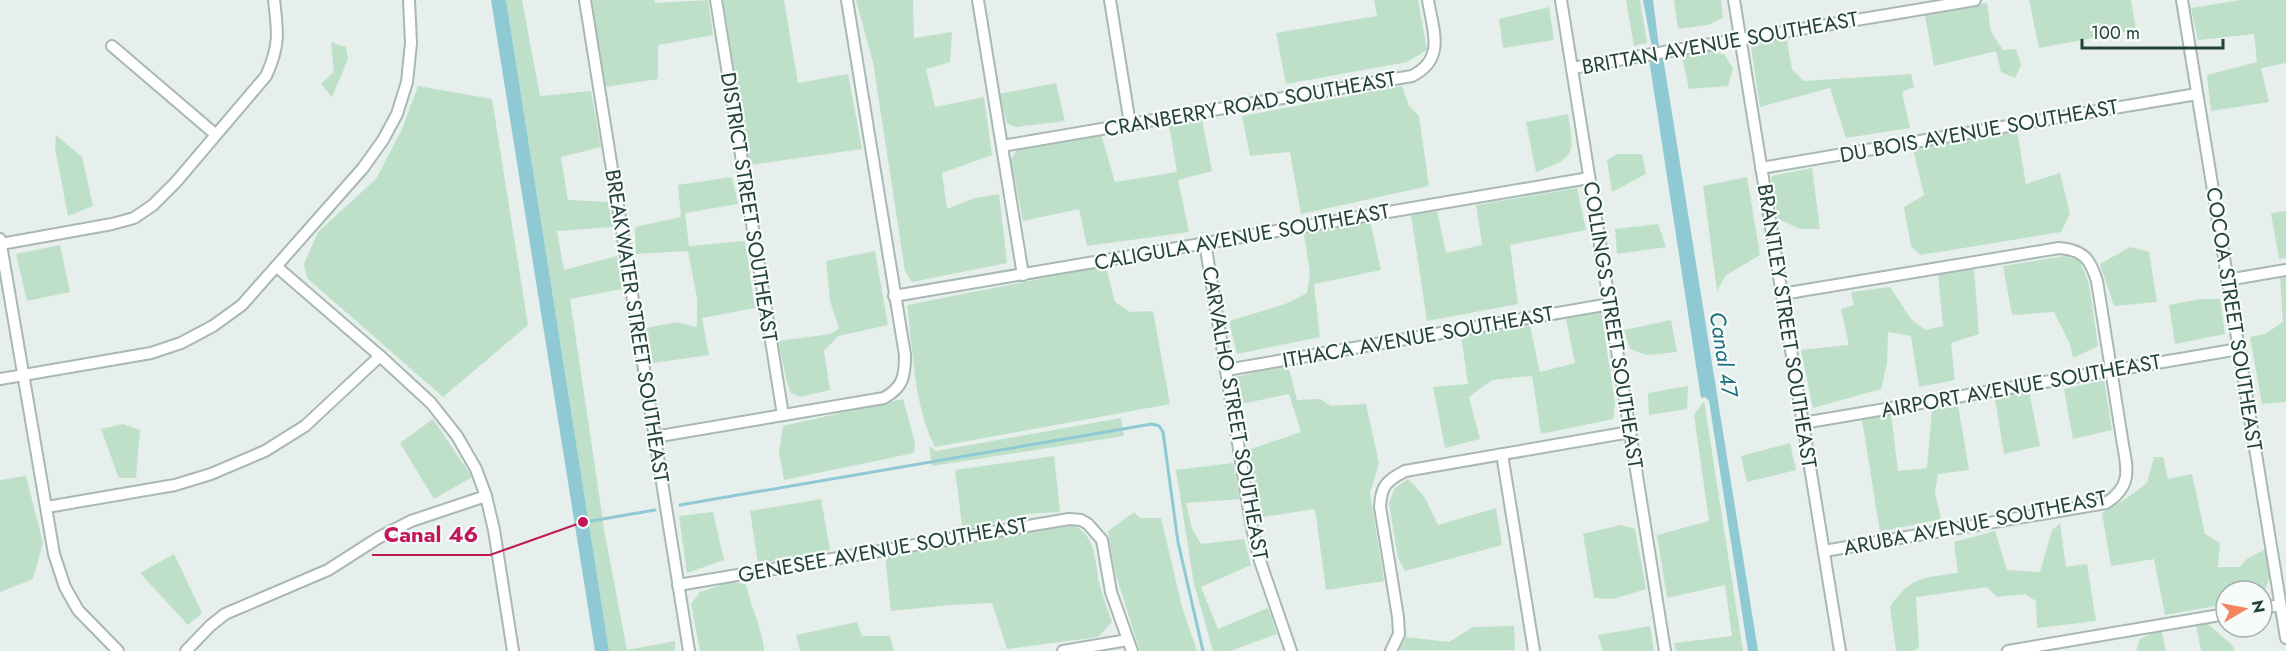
<svg xmlns="http://www.w3.org/2000/svg" width="2286" height="651" viewBox="0 0 2286 651" font-family="Jost,sans-serif">
	<style>
		.green { fill: #bfe0c8 }
		.water { fill: #8ec9d4 }
		.lines { fill: none; stroke-linecap: round; stroke-linejoin: round }
		.stream { stroke: #8ec9d4; stroke-width: 3 }
		.minor-casing { stroke: #a8b8b2; stroke-width: 14 }
		.minor { stroke: #fff; stroke-width: 10 }
		.labels { text-anchor: middle; stroke-width: 4.5; stroke-linejoin: round; paint-order: stroke }
		.street-label { font-size: 21px; fill: #24423a; stroke: #f7fbf9 }
		.water-label { font-size: 22px; font-style: italic; fill: #1c6f80; stroke: #f7fbf9 }
		.leader { fill: none; stroke: #c2185b; stroke-width: 2 }
		.callout-dot { fill: #c2185b; stroke: #f7fbf9; stroke-width: 2 }
		.callout-label { font-size: 22px; text-anchor: middle; font-weight: bold; fill: #c2185b; stroke: #f7fbf9; stroke-width: 4.5; stroke-linejoin: round; paint-order: stroke }
	</style>
	<rect width="100%" height="100%" fill="#e6efeb"/>
	<g class="green">
		<path d="M506 0H522L540 96 591 91 601 147 561 157 568 200 608 202 613 227 557 231 564 270 617 256 622 289 570 299 605 535 627 650 675 641V651H609Z"/>
		<path d="M592 0H654L655 3 708 0 713 35 658 45V79L605 87Z"/>
		<path d="M723 0H784L798 83 848 74 862 149 750 165Z"/>
		<path d="M856 0H913L914 38 952 32 950 62 926 69 935 107 984 97 992 155 942 173 947 209 975 198 999 194 1007 263 912 282 905 271 873 62Z"/>
		<path d="M1374 0H1418L1427 50 1407 62 1286 84 1276 33 1377 16Z"/>
		<path d="M1626 0H1640L1647 43 1634 46Z"/>
		<path d="M1674 0H1721L1723 18 1708 25 1678 29Z"/>
		<path d="M2029 0H2131L2136 30 2039 48Z"/>
		<path d="M2240 0H2286V63L2261 68 2269 102 2211 111 2207 75 2257 62 2254 34 2198 40 2191 8Z"/>
		<path d="M1987 3 1991 32 2003 50 2016 49 2021 65 2015 78 2001 72 1996 51 1934 66 1925 15Z"/>
		<path d="M1549 7 1554 40 1503 48 1499 19Z"/>
		<path d="M1786 35 1792 69 1804 81 1911 74 1914 87 1902 92 1910 128 1846 138 1830 88 1760 107 1751 47 1756 43Z"/>
		<path d="M331 42 346 47 348 59 332 97 321 84 334 72Z"/>
		<path d="M1711 50 1725 55 1733 69 1728 86 1689 89 1682 56Z"/>
		<path d="M1056 83 1065 121 1015 127 1007 123 999 94Z"/>
		<path d="M418 86 492 99 528 325 443 397 307 278 304 264 318 232 376 179 402 129Z"/>
		<path d="M1402 86 1409 106 1419 116 1429 186 1301 214 1290 152 1250 156 1242 116Z"/>
		<path d="M1568 114C1575 155 1576 157 1536 172L1526 122Z"/>
		<path d="M1202 119 1212 171 1178 180 1189 232 1087 246 1079 209 1023 221 1011 160 1017 149 1101 134 1115 182 1177 172 1169 124Z"/>
		<path d="M2017 131 2026 184 2060 173 2070 214 2061 232 1920 255 1911 246 1904 207 1924 195 1913 149Z"/>
		<path d="M56 135 82 157 93 206 68 216 55 148Z"/>
		<path d="M1617 154H1642L1646 174 1612 192 1607 160Z"/>
		<path d="M1812 168 1820 229H1800L1778 219 1771 176Z"/>
		<path d="M732 177 738 204 685 213 689 246 745 241 755 308 702 318 709 355 653 363 646 328 677 322 697 327V298L688 251 636 254 635 227 681 217 678 185Z"/>
		<path d="M1747 177 1760 255 1725 276 1717 291 1703 186Z"/>
		<path d="M1577 188 1586 230 1510 245 1518 304 1427 321 1411 215 1437 211 1446 253 1482 245 1476 205Z"/>
		<path d="M2286 211V258L2279 259 2271 213Z"/>
		<path d="M1370 221 1381 270 1314 284 1320 337 1237 354 1229 321 1283 305 1307 293 1310 274 1304 234Z"/>
		<path d="M1658 224 1666 247 1617 254 1615 229Z"/>
		<path d="M60 245 70 292 27 301 16 254Z"/>
		<path d="M2130 247 2149 252 2157 302 2114 306 2100 264Z"/>
		<path d="M875 251 888 325 838 336 824 351 830 390 800 397 791 393 787 383 778 341 831 334 839 328 830 301 826 261Z"/>
		<path d="M2064 256 2080 261 2089 284 2098 346 2073 358 2070 344 2054 312 2012 315 2003 266Z"/>
		<path d="M1106 266 1115 302 1130 312 1153 311 1170 404 935 447C914 407 913 350 907 305Z"/>
		<path d="M1974 269 1979 334 1951 343 1955 380 1919 387 1911 336 1888 332 1887 363 1881 389 1813 408 1801 350 1849 345 1841 309 1854 305 1851 292 1890 287 1911 319 1925 330 1943 326 1938 273Z"/>
		<path d="M2286 276V402L2262 404 2250 337 2265 334 2283 322 2280 277Z"/>
		<path d="M2200 299H2220L2225 334 2175 344 2169 305Z"/>
		<path d="M1601 312 1615 403 1613 419 1541 434 1532 376 1492 380 1469 397 1480 439 1445 448 1433 387 1468 384 1461 335 1530 326 1540 372 1575 363 1566 319Z"/>
		<path d="M1671 320 1677 352 1646 355 1630 349 1624 330Z"/>
		<path d="M1288 365 1297 400 1320 399 1331 406 1366 404 1379 463 1370 493 1384 581 1326 590 1315 509 1263 517 1248 450 1301 432 1289 394 1241 404 1235 377Z"/>
		<path d="M2104 380 2112 430 2073 439 2064 389Z"/>
		<path d="M1688 386 1687 409 1649 415 1648 393Z"/>
		<path d="M2029 391 2040 446 2004 454 1995 399Z"/>
		<path d="M903 399 915 443 914 453 784 480 779 452 783 426Z"/>
		<path d="M1704 401 1743 651H1676L1674 643 1732 636 1725 585 1667 598 1657 535 1709 521 1694 415Z"/>
		<path d="M1958 405 1969 470 1938 474 1935 492 1941 519 1880 532 1862 420 1891 415 1898 471 1927 468 1932 409Z"/>
		<path d="M1121 418 1124 436 932 466 929 446 936 451Z"/>
		<path d="M433 419 472 477 434 499 400 443Z"/>
		<path d="M123 424 140 430 136 478H119L101 429Z"/>
		<path d="M1790 443 1796 470 1747 482 1741 456Z"/>
		<path d="M1054 456 1060 512 1026 514 963 532 955 470Z"/>
		<path d="M2154 457H2163L2168 479 2192 474 2205 534 2220 543 2218 567H2239L2247 559 2266 549 2271 573 2263 597 2262 591H2226V604L2165 615 2154 559 2111 566 2102 513 2127 498 2147 483Z"/>
		<path d="M1233 463 1240 499 1186 503 1192 529 1201 544 1244 539 1251 565 1201 587 1218 629 1268 608 1277 634 1230 651H1213L1194 584 1176 470Z"/>
		<path d="M26 476 43 543 33 579 0 592V480Z"/>
		<path d="M1408 479 1424 496 1438 525 1496 508 1502 545 1405 571 1398 558 1389 503 1395 488Z"/>
		<path d="M821 499 830 550 758 564 750 511Z"/>
		<path d="M713 512 724 560 687 573 679 516Z"/>
		<path d="M1134 512 1140 518H1161L1182 607 1197 651H1140L1115 572 1108 531Z"/>
		<path d="M2060 523 2066 567 2087 564 2096 621 2037 628 2036 601 2025 594 1997 597 1987 587 1916 597 1919 648 1911 651H1896L1890 607C1911 576 1923 578 1958 573L1954 542 1995 531 2007 570 2040 572 2052 530Z"/>
		<path d="M1072 524C1098 537 1094 562 1100 586 1103 598 1108 610 1112 622L1098 637 1007 649 992 603 951 605 891 611 885 557Z"/>
		<path d="M1621 525 1635 529 1646 589 1613 599 1594 598 1583 534Z"/>
		<path d="M174 554 202 613 188 625 140 573Z"/>
		<path d="M730 582 746 584C751 609 762 626 764 651H700L691 604 700 592Z"/>
		<path d="M857 622 862 636H890L894 651H800L796 635Z"/>
		<path d="M2196 624H2208L2233 646 2234 651H2201Z"/>
		<path d="M1514 626 1515 650H1400L1406 637 1449 642 1473 627Z"/>
		<path d="M1650 626 1654 651H1603L1598 635Z"/>
		<path d="M2161 629 2166 651H2136L2140 639Z"/>
	</g>
	<g class="water">
		<path d="M491 0H506L609 651H595Z"/>
		<path d="M1643 0H1653L1659 47 1653 48 1651 43Z"/>
		<path d="M1663 57 1758 651H1748L1709 401 1705 397 1701 398 1649 59Z"/>
	</g>
	<g class="lines">
		<g class="stream">
			<path d="M680 505 1152 424 1159 426 1163 432 1178 542 1203 651"/>
			<path d="M585 522 655 510"/>
		</g>
		<g class="minor-casing">
			<g id="minor">
				<path d="M585 0 689 651"/>
				<path d="M716 0 783 415"/>
				<path d="M978 0 1023 275"/>
				<path d="M1110 0 1130 124"/>
				<path d="M1561 0 1665 651"/>
				<path d="M1734 0 1840 651"/>
				<path d="M2182 0 2286 638"/>
				<path d="M112 46 215 134"/>
				<path d="M1572 68C1706 44 1841 23 1975 0"/>
				<path d="M1002 146 1412 76C1446 59 1433 31 1428 0"/>
				<path d="M1761 168 2197 94"/>
				<path d="M0 239 54 554 65 587 78 610 118 651"/>
				<path d="M1205 243 1252 528 1260 561 1291 651"/>
				<path d="M1 244 112 224 134 218 153 205 176 182 266 76C280 46 278 32 274 0"/>
				<path d="M277 267 380 356 431 403 457 436 476 469 486 496 494 530 513 651"/>
				<path d="M2227 280 2286 270"/>
				<path d="M1782 294 2059 248C2084 250 2090 259 2097 281L2123 445C2128 471 2131 487 2106 503L1824 551"/>
				<path d="M894 296 1589 178"/>
				<path d="M1226 370 1610 304"/>
				<path d="M0 379 151 353 181 343 213 326 242 305 363 168 383 140 397 114 407 82 411 43 409 0"/>
				<path d="M1803 423 2239 349"/>
				<path d="M654 437 884 398C903 387 905 377 905 355L847 0"/>
				<path d="M1502 454 1534 651"/>
				<path d="M47 507 175 485 211 474 265 451 305 426 380 356"/>
				<path d="M678 585 1069 519 1081 520 1088 524 1102 540 1111 592 1132 651"/>
				<path d="M2262 608 2280 605"/>
				<path d="M186 651 210 626 225 614 328 570 378 538 411 521 486 496"/>
				<path d="M1063 651 1128 640"/>
				<path d="M1391 651 1399 634 1398 617 1380 507C1381 486 1386 481 1405 471L1630 432"/>
				<path d="M2008 651 2226 614"/>
			</g>
		</g>
		<use href="#minor" class="minor"/>
	</g>
	<g class="labels">
		<g class="street-label">
			<text transform="translate(1720 43) rotate(-10)" y="7">BRITTAN AVENUE SOUTHEAST</text>
			<text transform="translate(1250 104) rotate(-10)" y="7">CRANBERRY ROAD SOUTHEAST</text>
			<text transform="translate(1979 131) rotate(-10)" y="7">DU BOIS AVENUE SOUTHEAST</text>
			<text transform="translate(749 207) rotate(81)" y="7">DISTRICT STREET SOUTHEAST</text>
			<text transform="translate(1242 237) rotate(-10)" y="7">CALIGULA AVENUE SOUTHEAST</text>
			<text transform="translate(2234 319) rotate(81)" y="7">COCOA STREET SOUTHEAST</text>
			<text transform="translate(1613 325) rotate(81)" y="7">COLLINGS STREET SOUTHEAST</text>
			<text transform="translate(637 326) rotate(81)" y="7">BREAKWATER STREET SOUTHEAST</text>
			<text transform="translate(1787 326) rotate(81)" y="7">BRANTLEY STREET SOUTHEAST</text>
			<text transform="translate(1418 337) rotate(-10)" y="7">ITHACA AVENUE SOUTHEAST</text>
			<text transform="translate(2021 386) rotate(-10)" y="7">AIRPORT AVENUE SOUTHEAST</text>
			<text transform="translate(1235 413) rotate(80)" y="7">CARVALHO STREET SOUTHEAST</text>
			<text transform="translate(1975 523) rotate(-11)" y="7">ARUBA AVENUE SOUTHEAST</text>
			<text transform="translate(883 550) rotate(-10)" y="7">GENESEE AVENUE SOUTHEAST</text>
		</g>
		<g class="water-label">
			<text transform="translate(1724 354) rotate(81)" y="8">Canal 47</text>
		</g>
	</g>
	<path class="leader" d="M583 522L490 555H372"/>
	<circle class="callout-dot" cx="583" cy="522" r="6"/>
	<g class="callout-label">
		<text x="431" y="542">Canal 46</text>
	</g>
	<g transform="translate(2244 609) rotate(80)"><circle r="28" fill="#f7fbf9" stroke="#a3b1ad" stroke-width="1.5"/>
	<path d="M0-4.5L10 22L0 15L-10 22Z" fill="#f4845f"/>
	<text y="-9" font-size="16" font-weight="bold" text-anchor="middle" fill="#24423a">N</text>
	</g>
	<path d="M2082 39v9h141v-9" fill="none" stroke="#24423a" stroke-width="3"/>
	<text x="2091" y="39" font-size="18" fill="#24423a" stroke="#f7fbf9" stroke-width="4.5" paint-order="stroke">100 m</text>
</svg>
